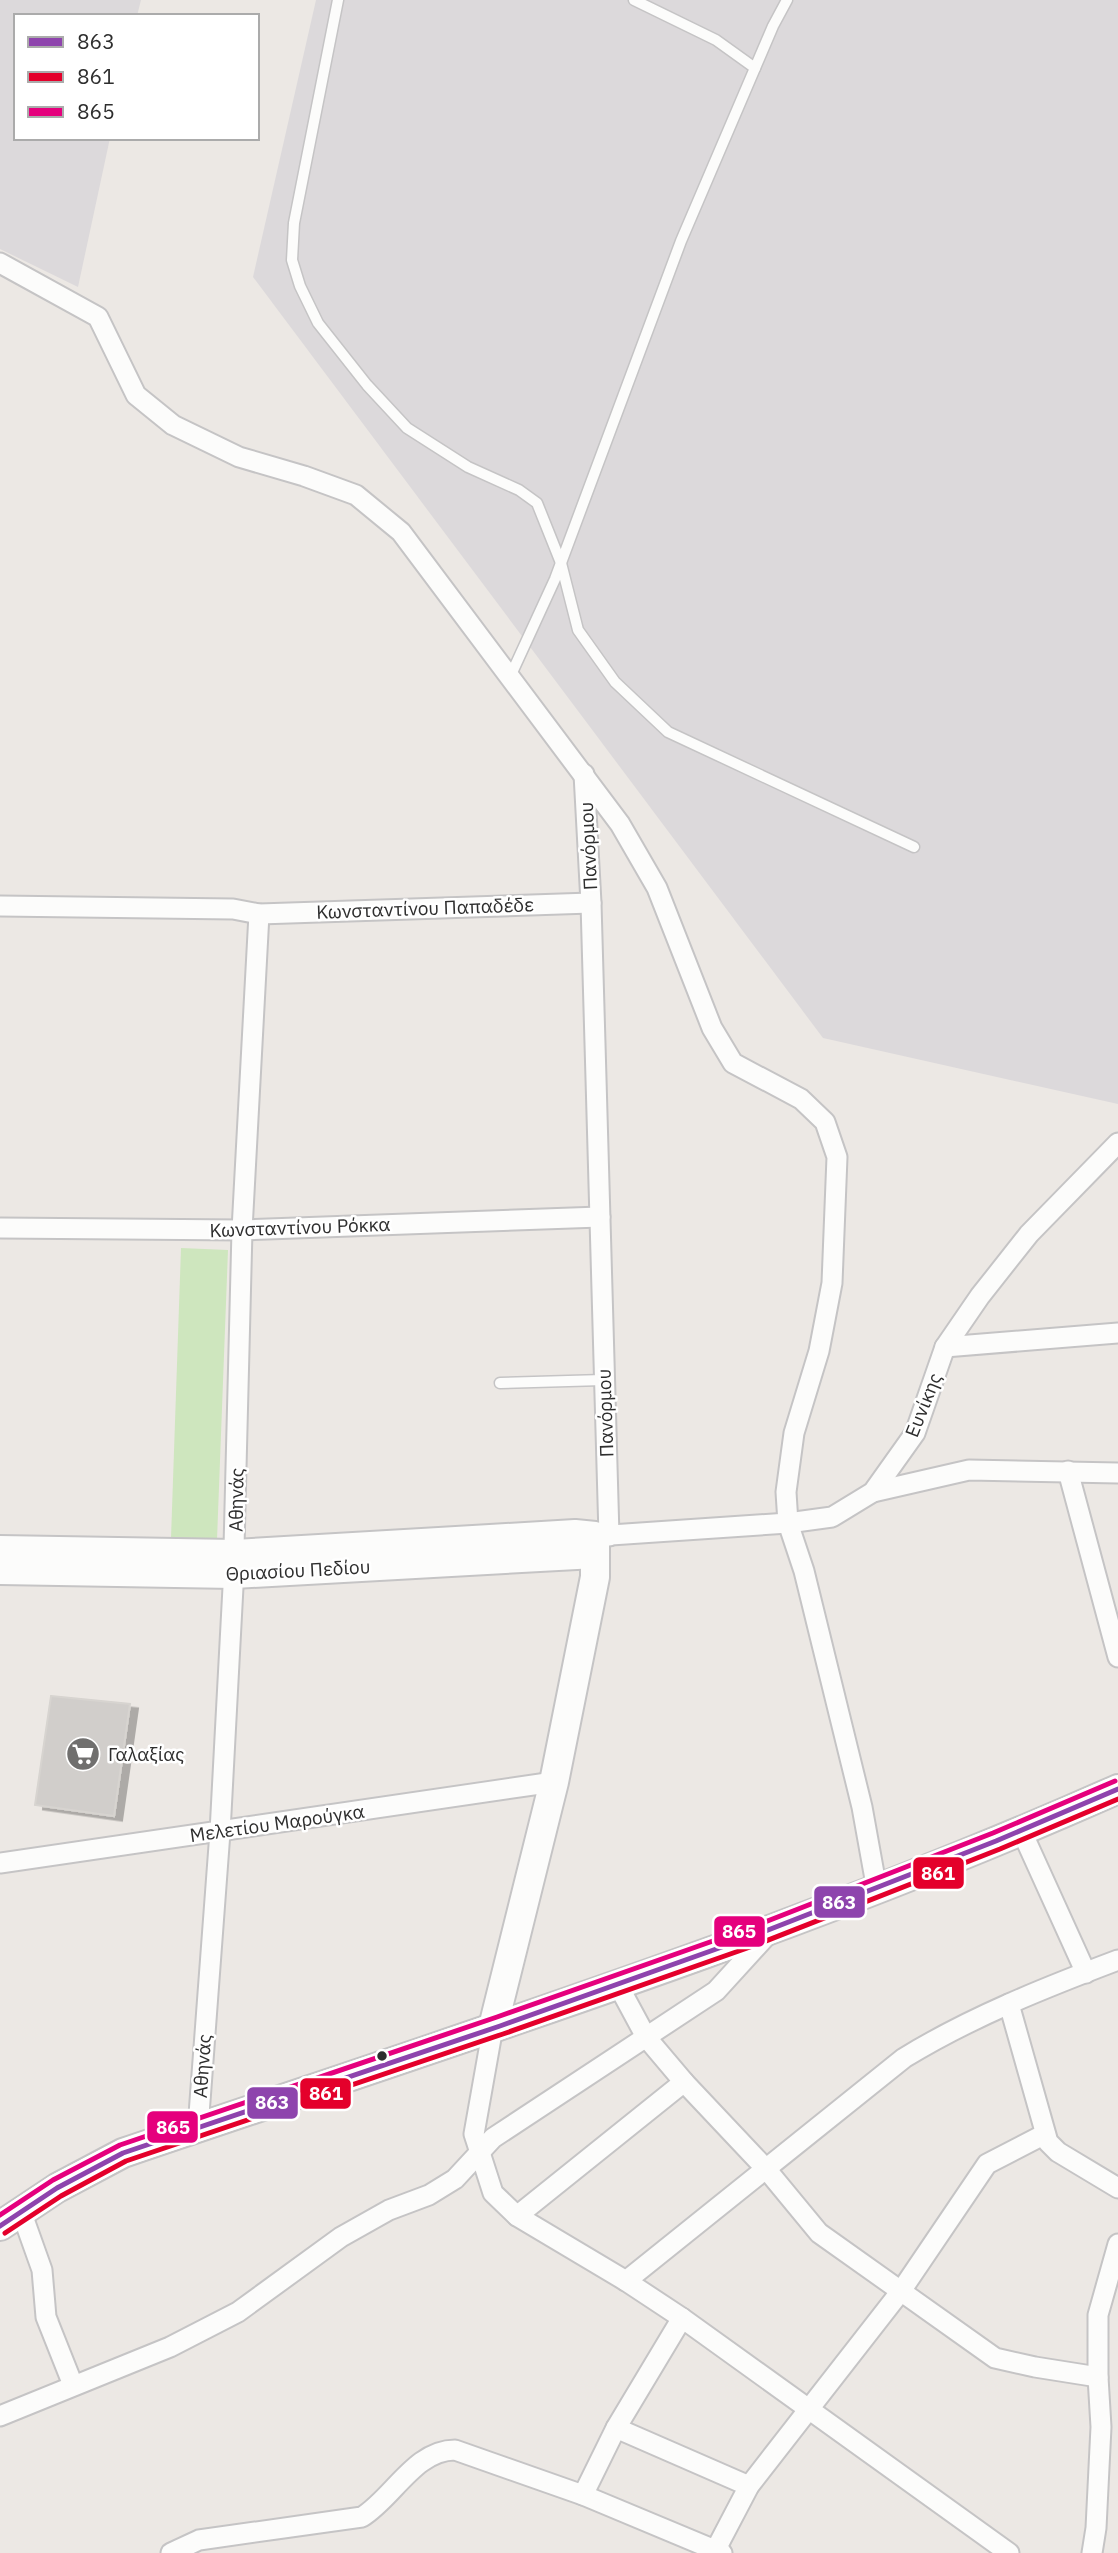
<svg xmlns="http://www.w3.org/2000/svg" width="1118" height="2553" viewBox="0 0 1118 2553" font-family="'IBM Plex Sans',sans-serif">
	<style>
		.industrial { fill: #dcd9db }
		.green { fill: #cee6be }
		.building { fill: #d1cecb; stroke: #d7d4d0; stroke-width: 2; filter: url(#shadow) }
		.lines { fill: none; stroke-linecap: round; stroke-linejoin: round }
		.service-casing { stroke: #c5c4c5; stroke-width: 13 }
		.minor-casing { stroke: #c5c4c5; stroke-width: 23 }
		.secondary-casing { stroke: #c5c4c5; stroke-width: 32 }
		.service { stroke: #fcfcfb; stroke-width: 10 }
		.minor { stroke: #fcfcfb; stroke-width: 19 }
		.secondary { stroke: #fcfcfb; stroke-width: 28 }
		.bus-1-casing { stroke: #fff; stroke-width: 10 }
		.bus-2-casing { stroke: #fff; stroke-width: 10 }
		.bus-3-casing { stroke: #fff; stroke-width: 10 }
		.bus-1 { stroke: #8e44ad; stroke-width: 5 }
		.bus-2 { stroke: #e4002b; stroke-width: 5 }
		.bus-3 { stroke: #e5007d; stroke-width: 5 }
		.bus-dot { fill: #2e2e2e; stroke: #fff; stroke-width: 2.5 }
		.labels { text-anchor: middle; stroke-width: 5; stroke-linejoin: round; paint-order: stroke }
		.street-label { font-size: 19px; fill: #2e2e2e; stroke: #fff }
		.poi-label { font-size: 19px; fill: #2e2e2e; stroke: #fff; text-anchor: start }
		.line-badge { stroke: #fff; stroke-width: 2.5 }
		.badge-label { font-size: 19px; text-anchor: middle; font-weight: bold; fill: #fff }
	</style>
	<defs>
		<filter id="shadow"><feDropShadow dx="8" dy="4.5" stdDeviation="0" flood-color="#0004"/></filter>
	</defs>
	<rect width="100%" height="100%" fill="#ece8e4"/>
	<g class="industrial">
		<path d="M0 0H141L137 16H16V138H110L78 287 0 249Z"/>
		<path d="M316 0H1118V1104L823 1038 253 277Z"/>
	</g>
	<path class="green" d="M181 1248 228 1250 217 1540 171 1538Z"/>
	<path class="building" d="M51 1696 130 1704 114 1816 35 1805Z"/>
	<g class="lines">
		<g class="service-casing">
			<g id="service">
				<path d="M338 0 294 223 292 260 300 286 318 323 367 385 407 428 468 467 519 490 537 503 561 563 578 630 615 682 668 732 914 847"/>
				<path d="M634 0 716 40 755 68"/>
				<path d="M510 677 555 579 681 241 773 26 787 0"/>
				<path d="M500 1383 603 1380"/>
			</g>
		</g>
		<g class="minor-casing">
			<g id="minor">
				<path d="M0 263 98 317 136 395 173 425 239 457 304 476 356 495 401 532 620 824 657 888 712 1028 733 1063 801 1099 825 1122 837 1157 832 1283 819 1351 794 1433 786 1492 788 1523 804 1571 862 1807 877 1890"/>
				<path d="M584 774 591 903 609 1536"/>
				<path d="M0 906 233 909 259 914 591 903"/>
				<path d="M0 1228 242 1230 600 1217"/>
				<path d="M945 1347 1118 1333"/>
				<path d="M1068 1471 1118 1657"/>
				<path d="M873 1492 969 1470 1118 1473"/>
				<path d="M596 1536 788 1523 832 1517 873 1492 915 1433 945 1347 980 1296 1029 1234 1118 1143"/>
				<path d="M1022 1832 1086 1973"/>
				<path d="M0 1863 554 1782"/>
				<path d="M618 1985 646 2037 684 2082 767 2170 819 2233 995 2358 1035 2367 1098 2377"/>
				<path d="M1009 2004 1048 2142 1058 2152 1118 2188"/>
				<path d="M493 2027 474 2134 493 2193 517 2216 626 2281 682 2318 1009 2553"/>
				<path d="M198 2128 220 1832 233 1587 242 1230 259 914"/>
				<path d="M21 2211 42 2270 46 2317 73 2385"/>
				<path d="M517 2216 684 2082"/>
				<path d="M626 2281 904 2058C971 2017 1044 1988 1118 1960"/>
				<path d="M0 2416 170 2347 238 2312 341 2237 389 2210 429 2195 455 2179 493 2138 716 1991 768 1934"/>
				<path d="M616 2428 749 2486"/>
				<path d="M583 2495 616 2428 682 2318"/>
				<path d="M716 2549 749 2486 901 2291 987 2164 1045 2134"/>
				<path d="M171 2553 199 2540 362 2517C393 2498 415 2450 455 2450L583 2495 722 2553"/>
				<path d="M1092 2553 1096 2528 1101 2427 1098 2377V2315L1118 2244"/>
			</g>
		</g>
		<g class="secondary-casing">
			<g id="secondary">
				<path d="M0 1550 235 1554 575 1534 595 1536V1577L554 1782 493 2027"/>
				<path d="M0 1570 234 1574 595 1554"/>
				<path d="M0 2226 57 2188 123 2153C458 2039 795 1933 1118 1789"/>
			</g>
		</g>
		<use href="#service" class="service"/>
		<use href="#minor" class="minor"/>
		<use href="#secondary" class="secondary"/>
		<g class="bus-1-casing">
			<path id="bus-1" d="M0 2226 57 2188 123 2153 500 2026 750 1937 996 1841 1118 1789"/>
		</g>
		<g class="bus-2-casing">
			<path id="bus-2" d="M5 2233 61 2196 126 2161 503 2034 753 1946 1000 1849 1118 1799"/>
		</g>
		<g class="bus-3-casing">
			<path id="bus-3" d="M0 2215 53 2180 120 2145 497 2017 747 1929 993 1833 1115 1781"/>
		</g>
		<use href="#bus-1" class="bus-1"/>
		<use href="#bus-2" class="bus-2"/>
		<use href="#bus-3" class="bus-3"/>
	</g>
	<defs>
		<g id="supermarket-disc" transform="scale(1.75)"><circle r="9.5" fill="#706f6e" stroke="#fff"/><path d="M-6-5.5h2.5l.6 2H6L4.5 2H-2.5L-4.4-4H-6ZM-1.5 3.2a1.3 1.3 0 1 0 .1 0ZM3 3.2a1.3 1.3 0 1 0 .1 0Z" fill="#fff"/></g>
	</defs>
	<g fill-rule="evenodd">
		<use href="#supermarket-disc" x="83" y="1754"/>
	</g>
	<circle class="bus-dot" cx="382" cy="2056" r="6"/>
	<g class="labels">
		<g class="street-label">
			<text transform="translate(588 846) rotate(-93)" y="7">Πανόρμου</text>
			<text transform="translate(425 908) rotate(-2)" y="7">Κωνσταντίνου Παπαδέδε</text>
			<text transform="translate(300 1227) rotate(-2)" y="7">Κωνσταντίνου Ρόκκα</text>
			<text transform="translate(923 1405) rotate(-68)" y="7">Ευνίκης</text>
			<text transform="translate(605 1413) rotate(-92)" y="7">Πανόρμου</text>
			<text transform="translate(236 1500) rotate(-89)" y="7">Αθηνάς</text>
			<text transform="translate(298 1570) rotate(-3)" y="7">Θριασίου Πεδίου</text>
			<text transform="translate(277 1823) rotate(-8)" y="7">Μελετίου Μαρούγκα</text>
			<text transform="translate(202 2066) rotate(-86)" y="7">Αθηνάς</text>
		</g>
		<g class="poi-label">
			<text x="108" y="1761">Γαλαξίας</text>
		</g>
	</g>
	<g class="line-badge">
		<rect x="912" y="1856" width="53" height="34" rx="7" fill="#e4002b"/>
		<rect x="813" y="1885" width="53" height="34" rx="7" fill="#8e44ad"/>
		<rect x="713" y="1915" width="53" height="33" rx="7" fill="#e5007d"/>
		<rect x="299" y="2077" width="53" height="33" rx="7" fill="#e4002b"/>
		<rect x="246" y="2086" width="53" height="34" rx="7" fill="#8e44ad"/>
		<rect x="146" y="2110" width="53" height="34" rx="7" fill="#e5007d"/>
	</g>
	<g class="badge-label">
		<text x="938" y="1880">861</text>
		<text x="839" y="1909">863</text>
		<text x="739" y="1938">865</text>
		<text x="326" y="2100">861</text>
		<text x="272" y="2109">863</text>
		<text x="173" y="2134">865</text>
	</g>
	<rect x="14" y="14" width="245" height="126" fill="#ffffff" stroke="#ababab" stroke-width="2"/>
	<rect x="28" y="37" width="35" height="10" fill="#8e44ad" stroke="#ababab" stroke-width="2"/>
	<text x="77" y="49" font-size="21" fill="#2e2e2e">863</text>
	<rect x="28" y="72" width="35" height="10" fill="#e4002b" stroke="#ababab" stroke-width="2"/>
	<text x="77" y="84" font-size="21" fill="#2e2e2e">861</text>
	<rect x="28" y="107" width="35" height="10" fill="#e5007d" stroke="#ababab" stroke-width="2"/>
	<text x="77" y="119" font-size="21" fill="#2e2e2e">865</text>
</svg>
